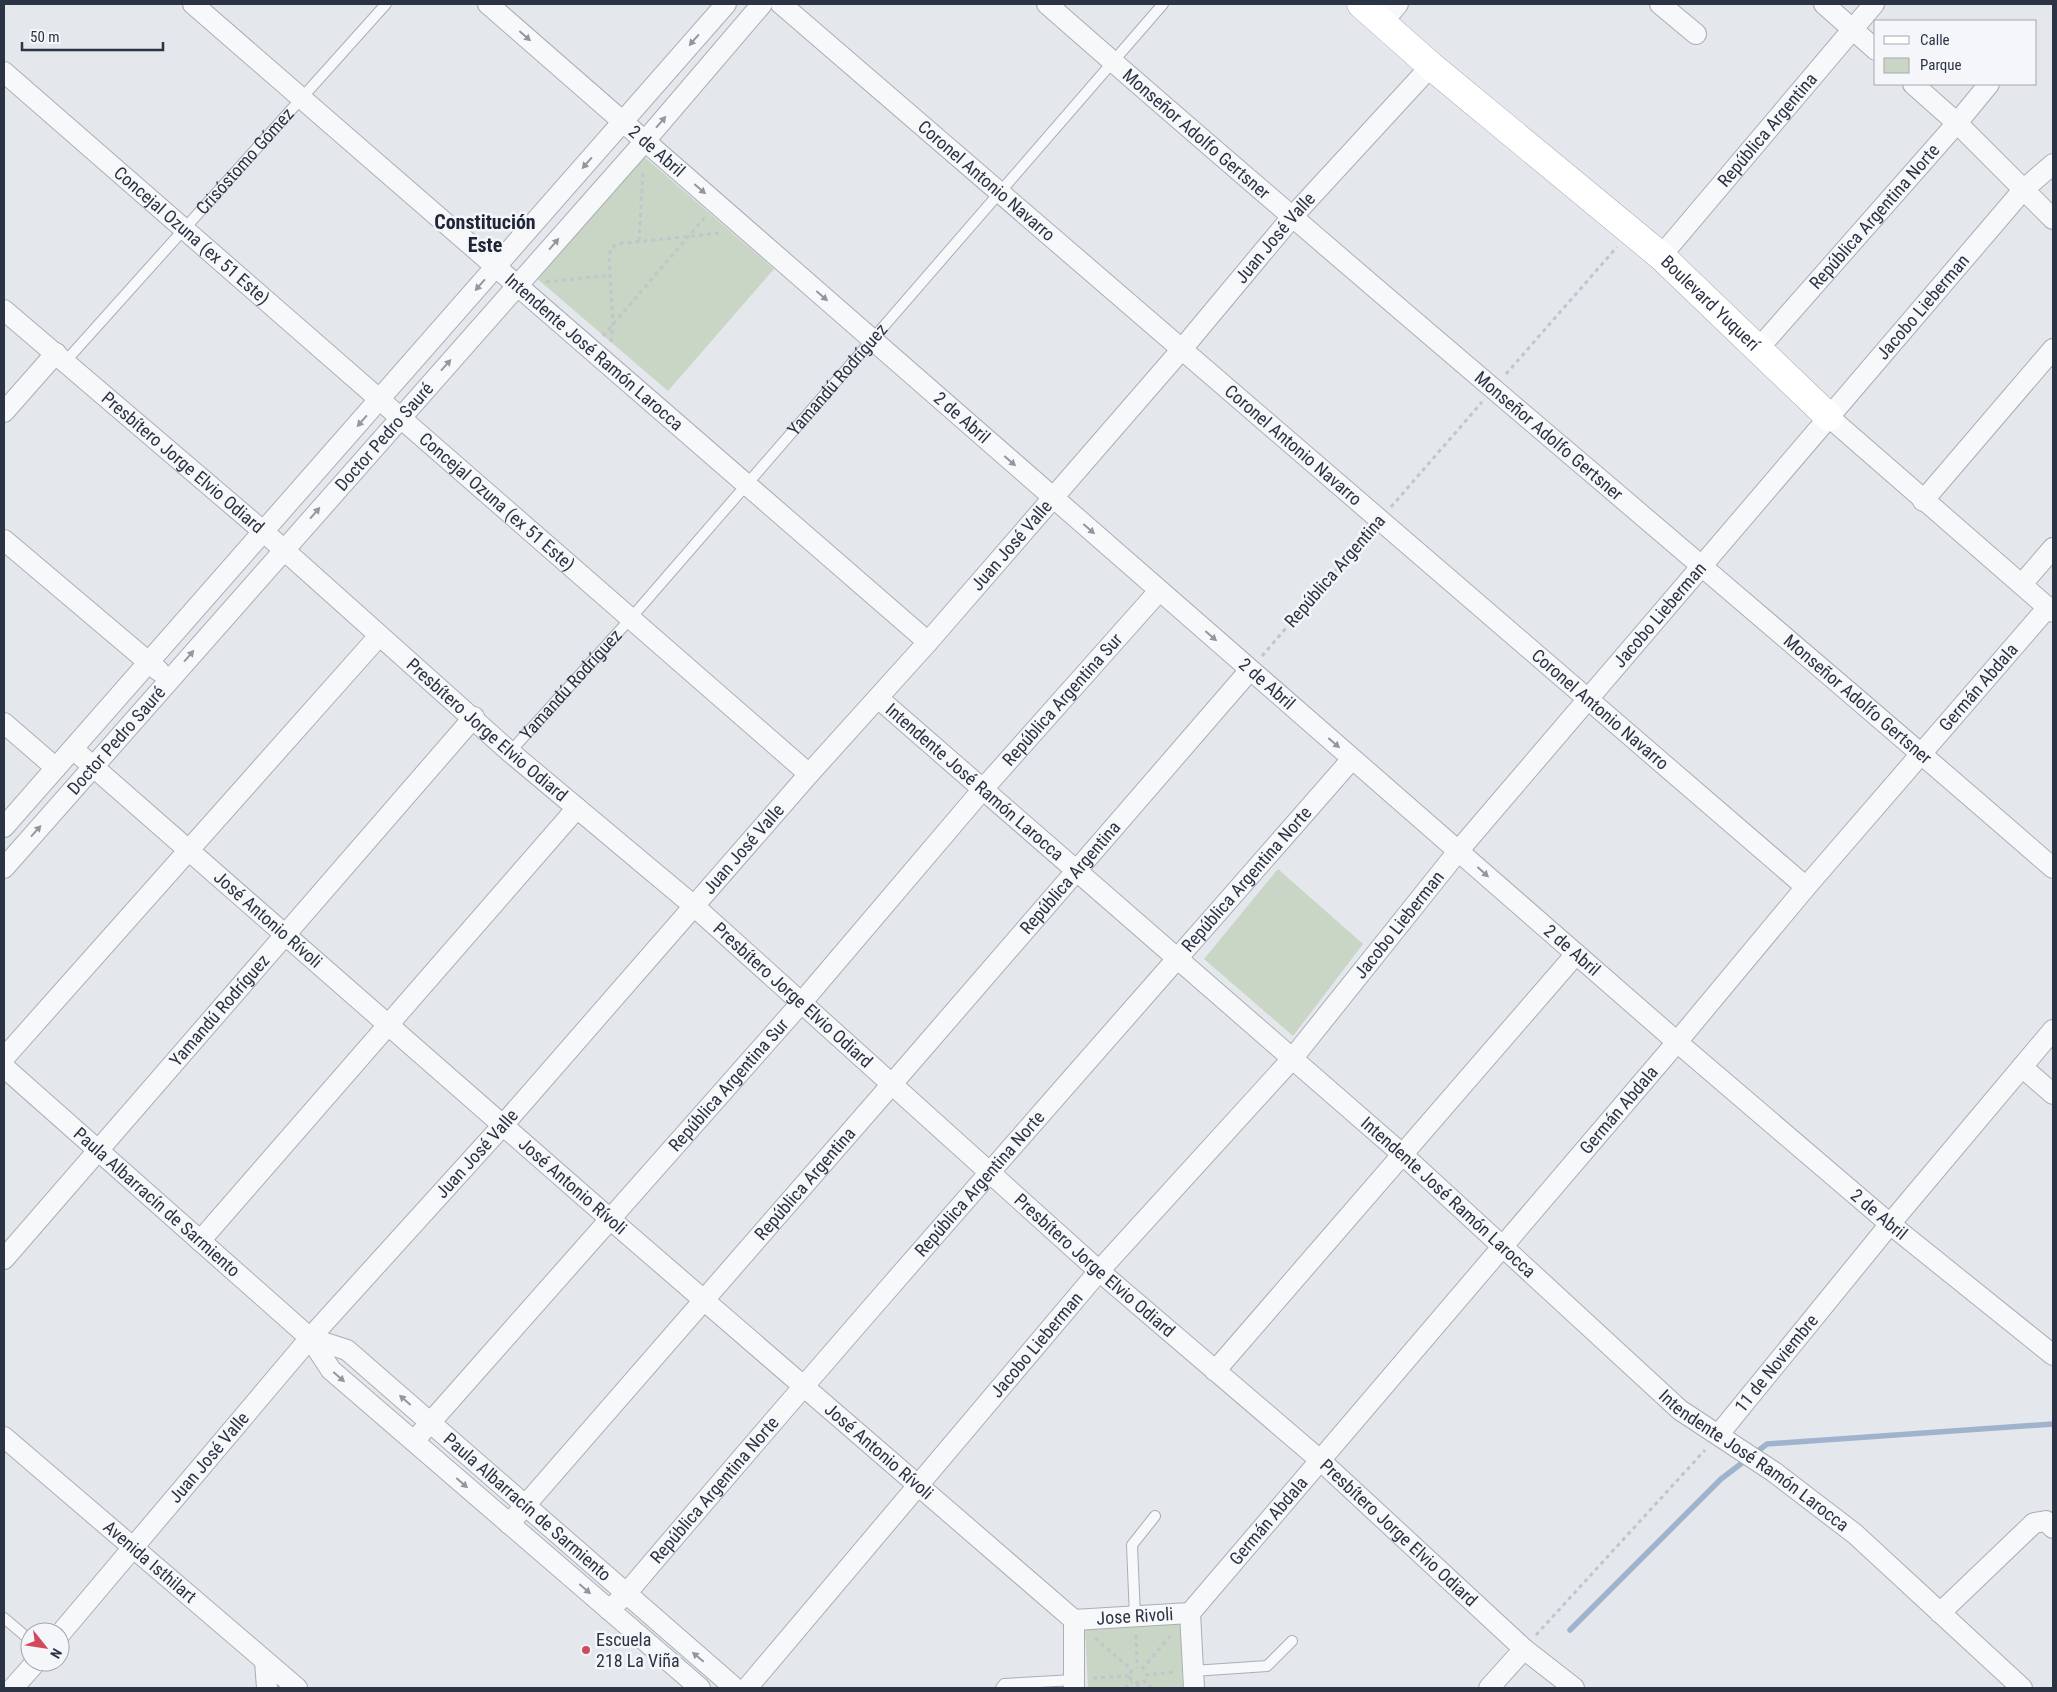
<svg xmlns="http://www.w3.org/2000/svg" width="2057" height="1692" viewBox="0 0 2057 1692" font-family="'Roboto Condensed',sans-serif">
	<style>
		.green { fill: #c9d6c5 }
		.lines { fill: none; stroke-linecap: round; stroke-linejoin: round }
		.stream { stroke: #9fb4cc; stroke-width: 5.5 }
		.lane-casing { stroke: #a9aeb7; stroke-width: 12 }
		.street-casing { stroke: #a9aeb7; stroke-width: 22 }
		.secondary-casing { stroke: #a9aeb7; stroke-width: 29 }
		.path { stroke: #c2c5cb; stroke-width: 3; stroke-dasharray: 4 4; stroke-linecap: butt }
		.lane { stroke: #f7f8fa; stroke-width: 10 }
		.street { stroke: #f7f8fa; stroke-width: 20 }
		.secondary { stroke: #fff; stroke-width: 28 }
		.oneway { fill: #9196a0 }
		.poi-dot { fill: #d1495b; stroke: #f4f6f9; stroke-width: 2 }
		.labels { text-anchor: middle; stroke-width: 5; stroke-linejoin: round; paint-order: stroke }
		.street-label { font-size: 18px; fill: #2b3445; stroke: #f4f6f9 }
		.poi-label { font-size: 18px; fill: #2b3445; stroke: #f4f6f9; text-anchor: start }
		.quarter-label { font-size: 20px; font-weight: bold; fill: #1d2536; stroke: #f4f6f9 }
	</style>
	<rect width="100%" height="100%" fill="#e4e7ec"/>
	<g class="green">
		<path d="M640 153 774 269 668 391 534 276Z"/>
		<path d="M1278 869 1363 944 1293 1036 1204 959Z"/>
		<path d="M1180 1623 1183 1688H1088L1085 1629Z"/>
	</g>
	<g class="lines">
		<path class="stream" d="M1570 1630 1721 1479 1767 1444 2053 1424"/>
		<g class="lane-casing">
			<g id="lane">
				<path id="s1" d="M64 363 386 4"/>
				<path id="s2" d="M510 752 631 618 1163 4"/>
				<path d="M1135 1617 1132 1545 1155 1516"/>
				<path d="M4 1618 30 1640"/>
				<path d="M1193 1671 1267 1666 1292 1641"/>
				<path d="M1001 1688 1004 1684 1074 1680"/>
			</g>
		</g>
		<g class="street-casing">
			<g id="street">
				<path id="s3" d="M193 4 928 642"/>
				<path id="s4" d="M488 4 1677 1042 1890 1224 2053 1355"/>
				<path id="s5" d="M781 4 1806 887"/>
				<path id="s6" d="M1047 4C1379 296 1720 578 2053 868"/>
				<path d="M1660 4 1696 34"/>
				<path d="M1824 4 1876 50"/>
				<path d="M1382 23 1398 4"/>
				<path id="s7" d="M4 72 809 774"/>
				<path d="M1913 84 1957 123 2053 219"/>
				<path id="s8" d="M1661 256 1874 4"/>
				<path id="s9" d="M4 310 264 532 510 752 694 906 1099 1271 1320 1460 1524 1649 1574 1688"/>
				<path id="s10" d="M1759 348 1957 123 1989 84"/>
				<path d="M4 412 56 353"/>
				<path d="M1829 417 2053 612"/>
				<path d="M1923 501 2053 349"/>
				<path d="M4 540 159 671"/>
				<path d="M2022 584 2053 548"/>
				<path id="s11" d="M878 698 1402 1154 1680 1410 1774 1472 1855 1534 2022 1688"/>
				<path d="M4 723 56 768"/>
				<path id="s12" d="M73 749 610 1219 1074 1620"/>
				<path d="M4 827 726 4"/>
				<path id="s13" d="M4 868 645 141 762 4"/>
				<path d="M4 1058 379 636"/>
				<path id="s14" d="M4 1067 310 1338 331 1370 700 1688"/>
				<path d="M2022 1067 2053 1094"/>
				<path d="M200 1241 577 808"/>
				<path id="s15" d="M4 1259 474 717"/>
				<path id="s16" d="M310 1338 347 1350 735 1688"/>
				<path d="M1215 1371 1576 954"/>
				<path id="s17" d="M1719 1434 1890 1224 2053 1030"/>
				<path id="s18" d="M4 1437 297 1688"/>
				<path id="s19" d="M414 1441 802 1002 983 789 1159 591"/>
				<path id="s20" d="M509 1524 892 1084 1250 670"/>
				<path id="s21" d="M609 1610 625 1595C864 1313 1109 1037 1352 759"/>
				<path id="s22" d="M1190 1613 1677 1042 1806 887 2048 607"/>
				<path d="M1190 1613 1194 1688"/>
				<path d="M1940 1613 2034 1523 2046 1521 2053 1528"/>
				<path id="s23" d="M1074 1620 1190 1613"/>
				<path id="s24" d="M60 1634 310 1338 504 1124 809 774 928 642 1182 349 1292 217 1431 66"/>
				<path d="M265 1661 267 1688"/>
				<path d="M13 1688 36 1662"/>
				<path id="s25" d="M747 1688 1099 1271 1292 1059 1459 850 2023 190 2053 164"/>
				<path d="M1074 1688V1620"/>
				<path d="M1489 1688 1524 1649"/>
			</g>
		</g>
		<g class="secondary-casing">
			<g id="secondary">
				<path id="s26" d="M1361 4 1431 66 1661 256 1829 417"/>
			</g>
		</g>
		<g class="path">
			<path d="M639 241 643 172"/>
			<path d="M546 282 610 275"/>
			<path d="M603 336 705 217"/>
			<path d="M611 342 613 324 609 256 612 247 617 244 720 233"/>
			<path d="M1506 374 1617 247"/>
			<path d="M1391 507 1482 402"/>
			<path d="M1262 656 1367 534"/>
			<path d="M1136 1635 1137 1668"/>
			<path d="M1536 1635 1705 1450"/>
			<path d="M1095 1638 1132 1670"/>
			<path d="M1142 1669 1172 1634"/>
			<path d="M1132 1670 1129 1676 1132 1681 1138 1683 1143 1680"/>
			<path d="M1145 1675 1175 1672"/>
			<path d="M1093 1678 1129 1676"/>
			<path d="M1143 1680 1152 1688"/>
			<path d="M1138 1683V1688"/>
			<path d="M1125 1688 1132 1681"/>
		</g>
		<use href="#lane" class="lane"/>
		<use href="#street" class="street"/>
		<use href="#secondary" class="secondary"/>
	</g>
	<defs><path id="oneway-solid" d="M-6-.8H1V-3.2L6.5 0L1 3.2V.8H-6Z" transform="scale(1.25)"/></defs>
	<g class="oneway">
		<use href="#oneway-solid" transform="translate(525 36) rotate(41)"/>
		<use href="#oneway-solid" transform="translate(694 40) rotate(131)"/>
		<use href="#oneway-solid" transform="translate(661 122) rotate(-49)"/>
		<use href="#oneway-solid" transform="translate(587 163) rotate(131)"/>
		<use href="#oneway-solid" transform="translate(700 189) rotate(41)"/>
		<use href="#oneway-solid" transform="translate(554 244) rotate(-49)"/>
		<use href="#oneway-solid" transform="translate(480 285) rotate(131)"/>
		<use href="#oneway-solid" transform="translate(822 296) rotate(41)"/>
		<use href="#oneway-solid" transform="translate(446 365) rotate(-48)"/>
		<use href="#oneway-solid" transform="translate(362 421) rotate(131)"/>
		<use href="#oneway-solid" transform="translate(1010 461) rotate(41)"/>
		<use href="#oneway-solid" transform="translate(315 513) rotate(-49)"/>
		<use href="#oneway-solid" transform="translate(1089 529) rotate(41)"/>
		<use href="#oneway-solid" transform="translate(1211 636) rotate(41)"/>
		<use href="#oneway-solid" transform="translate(189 656) rotate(-49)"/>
		<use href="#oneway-solid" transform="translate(1334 743) rotate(41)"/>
		<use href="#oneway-solid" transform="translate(36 831) rotate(-48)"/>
		<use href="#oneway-solid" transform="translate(1483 872) rotate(42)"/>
		<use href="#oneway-solid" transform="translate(339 1377) rotate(41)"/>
		<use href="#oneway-solid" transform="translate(405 1400) rotate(-139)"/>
		<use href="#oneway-solid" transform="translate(462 1483) rotate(41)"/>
		<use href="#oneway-solid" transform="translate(585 1589) rotate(41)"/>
		<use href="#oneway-solid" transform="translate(698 1657) rotate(-140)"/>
	</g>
	<circle class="poi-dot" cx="586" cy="1650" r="5"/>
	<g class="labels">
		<g class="street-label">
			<text dy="6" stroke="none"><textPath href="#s8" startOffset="165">República Argentina</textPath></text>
			<text dy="6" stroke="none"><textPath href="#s6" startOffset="198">Monseñor Adolfo Gertsner</textPath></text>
			<text dy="6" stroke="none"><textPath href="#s4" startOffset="224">2 de Abril</textPath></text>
			<text dy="6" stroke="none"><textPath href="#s1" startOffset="271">Crisóstomo Gómez</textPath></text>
			<text dy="6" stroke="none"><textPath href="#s5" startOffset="271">Coronel Antonio Navarro</textPath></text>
			<text dy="6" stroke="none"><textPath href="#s10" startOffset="175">República Argentina Norte</textPath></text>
			<text dy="6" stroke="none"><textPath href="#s7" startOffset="249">Concejal Ozuna (ex 51 Este)</textPath></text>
			<text dy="6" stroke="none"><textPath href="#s24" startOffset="1851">Juan José Valle</textPath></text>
			<text dy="6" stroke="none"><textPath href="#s26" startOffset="460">Boulevard Yuquerí</textPath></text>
			<text dy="6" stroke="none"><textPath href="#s25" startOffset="1814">Jacobo Lieberman</textPath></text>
			<text dy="6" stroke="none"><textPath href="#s3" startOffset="531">Intendente José Ramón Larocca</textPath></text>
			<text dy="6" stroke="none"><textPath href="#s2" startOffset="496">Yamandú Rodríguez</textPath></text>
			<text dy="6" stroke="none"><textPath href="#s4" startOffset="629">2 de Abril</textPath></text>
			<text dy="6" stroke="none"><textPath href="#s13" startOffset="575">Doctor Pedro Sauré</textPath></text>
			<text dy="6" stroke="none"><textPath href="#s6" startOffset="662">Monseñor Adolfo Gertsner</textPath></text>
			<text dy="6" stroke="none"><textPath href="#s5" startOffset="676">Coronel Antonio Navarro</textPath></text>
			<text dy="6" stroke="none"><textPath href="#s9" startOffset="235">Presbítero Jorge Elvio Odiard</textPath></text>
			<text dy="6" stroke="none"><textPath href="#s7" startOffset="654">Concejal Ozuna (ex 51 Este)</textPath></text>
			<text dy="6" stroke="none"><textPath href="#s24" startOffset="1446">Juan José Valle</textPath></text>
			<text transform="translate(1335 571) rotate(-49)" y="6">República Argentina</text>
			<text dy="6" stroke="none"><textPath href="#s25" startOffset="1409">Jacobo Lieberman</textPath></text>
			<text dy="6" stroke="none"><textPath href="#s2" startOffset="91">Yamandú Rodríguez</textPath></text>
			<text dy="6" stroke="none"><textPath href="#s4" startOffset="1034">2 de Abril</textPath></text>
			<text dy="6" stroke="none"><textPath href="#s22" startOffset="1216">Germán Abdala</textPath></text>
			<text dy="6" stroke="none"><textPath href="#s19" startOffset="985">República Argentina Sur</textPath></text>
			<text dy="6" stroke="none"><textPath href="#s6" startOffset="1068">Monseñor Adolfo Gertsner</textPath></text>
			<text dy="6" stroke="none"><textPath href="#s5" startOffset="1081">Coronel Antonio Navarro</textPath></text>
			<text dy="6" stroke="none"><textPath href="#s9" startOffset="640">Presbítero Jorge Elvio Odiard</textPath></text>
			<text dy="6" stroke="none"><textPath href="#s13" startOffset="170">Doctor Pedro Sauré</textPath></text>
			<text dy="6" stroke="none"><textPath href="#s11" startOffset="128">Intendente José Ramón Larocca</textPath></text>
			<text dy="6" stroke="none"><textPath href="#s24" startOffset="1041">Juan José Valle</textPath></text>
			<text dy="6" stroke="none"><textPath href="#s20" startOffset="856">República Argentina</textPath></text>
			<text dy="6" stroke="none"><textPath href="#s21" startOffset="970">República Argentina Norte</textPath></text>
			<text dy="6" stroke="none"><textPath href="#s12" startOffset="259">José Antonio Rívoli</textPath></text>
			<text dy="6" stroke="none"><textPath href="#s25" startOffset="1004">Jacobo Lieberman</textPath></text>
			<text dy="6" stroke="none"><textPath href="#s4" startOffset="1439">2 de Abril</textPath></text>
			<text dy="6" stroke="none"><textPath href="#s9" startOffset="1045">Presbítero Jorge Elvio Odiard</textPath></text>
			<text dy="6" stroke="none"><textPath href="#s15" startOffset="329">Yamandú Rodríguez</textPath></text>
			<text dy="6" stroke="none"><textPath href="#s19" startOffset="475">República Argentina Sur</textPath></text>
			<text dy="6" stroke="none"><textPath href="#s22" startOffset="661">Germán Abdala</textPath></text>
			<text dy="6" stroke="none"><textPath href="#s24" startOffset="636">Juan José Valle</textPath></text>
			<text dy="6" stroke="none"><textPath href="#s20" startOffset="451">República Argentina</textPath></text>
			<text dy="6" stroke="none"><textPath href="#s21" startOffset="565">República Argentina Norte</textPath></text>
			<text dy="6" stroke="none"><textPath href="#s12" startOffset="664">José Antonio Rívoli</textPath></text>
			<text dy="6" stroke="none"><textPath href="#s11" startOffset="758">Intendente José Ramón Larocca</textPath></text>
			<text dy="6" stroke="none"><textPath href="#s14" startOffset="204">Paula Albarracín de Sarmiento</textPath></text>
			<text dy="6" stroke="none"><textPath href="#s4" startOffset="1844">2 de Abril</textPath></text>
			<text dy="6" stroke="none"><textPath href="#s9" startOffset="1450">Presbítero Jorge Elvio Odiard</textPath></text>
			<text dy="6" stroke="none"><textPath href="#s25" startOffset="449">Jacobo Lieberman</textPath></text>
			<text dy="6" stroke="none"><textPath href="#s17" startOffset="91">11 de Noviembre</textPath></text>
			<text dy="6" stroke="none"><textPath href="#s12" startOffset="1069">José Antonio Rívoli</textPath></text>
			<text dy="6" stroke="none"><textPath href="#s24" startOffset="231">Juan José Valle</textPath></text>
			<text dy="6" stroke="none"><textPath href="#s11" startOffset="1162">Intendente José Ramón Larocca</textPath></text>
			<text dy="6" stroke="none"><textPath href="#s21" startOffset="160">República Argentina Norte</textPath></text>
			<text dy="6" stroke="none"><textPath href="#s16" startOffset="278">Paula Albarracín de Sarmiento</textPath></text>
			<text dy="6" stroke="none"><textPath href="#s22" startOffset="121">Germán Abdala</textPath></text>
			<text dy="6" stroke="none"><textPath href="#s9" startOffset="1855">Presbítero Jorge Elvio Odiard</textPath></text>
			<text dy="6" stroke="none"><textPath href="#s18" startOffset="192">Avenida Isthilart</textPath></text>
			<text dy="6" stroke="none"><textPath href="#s23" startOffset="61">Jose Rivoli</textPath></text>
		</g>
		<g class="poi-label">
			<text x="596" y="1646">Escuela<tspan x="596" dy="21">218 La Viña</tspan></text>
		</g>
		<g class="quarter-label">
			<text x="485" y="229">Constitución<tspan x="485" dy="23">Este</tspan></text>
		</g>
	</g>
	<rect width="2057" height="1692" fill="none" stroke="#2b3445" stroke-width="10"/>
	<rect x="1874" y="20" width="162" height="65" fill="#f4f6f9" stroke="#a4a8b1"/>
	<rect x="1884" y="36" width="25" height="8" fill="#ffffff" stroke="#a4a8b1"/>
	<text x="1920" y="45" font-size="15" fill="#2b3445">Calle</text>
	<rect x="1884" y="58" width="25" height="15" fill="#c9d6c5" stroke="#a4a8b1"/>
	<text x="1920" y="70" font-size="15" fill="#2b3445">Parque</text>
	<g transform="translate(45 1647) rotate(120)"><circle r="24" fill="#f4f6f9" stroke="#a4a8b1"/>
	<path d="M0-4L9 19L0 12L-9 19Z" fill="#d1495b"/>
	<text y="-8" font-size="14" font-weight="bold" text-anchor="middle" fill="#2b3445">N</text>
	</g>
	<path d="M22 42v8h141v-8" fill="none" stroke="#2b3445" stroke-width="2.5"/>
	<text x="30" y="42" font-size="15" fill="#2b3445" stroke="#f4f6f9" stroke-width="4" paint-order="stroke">50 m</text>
</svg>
